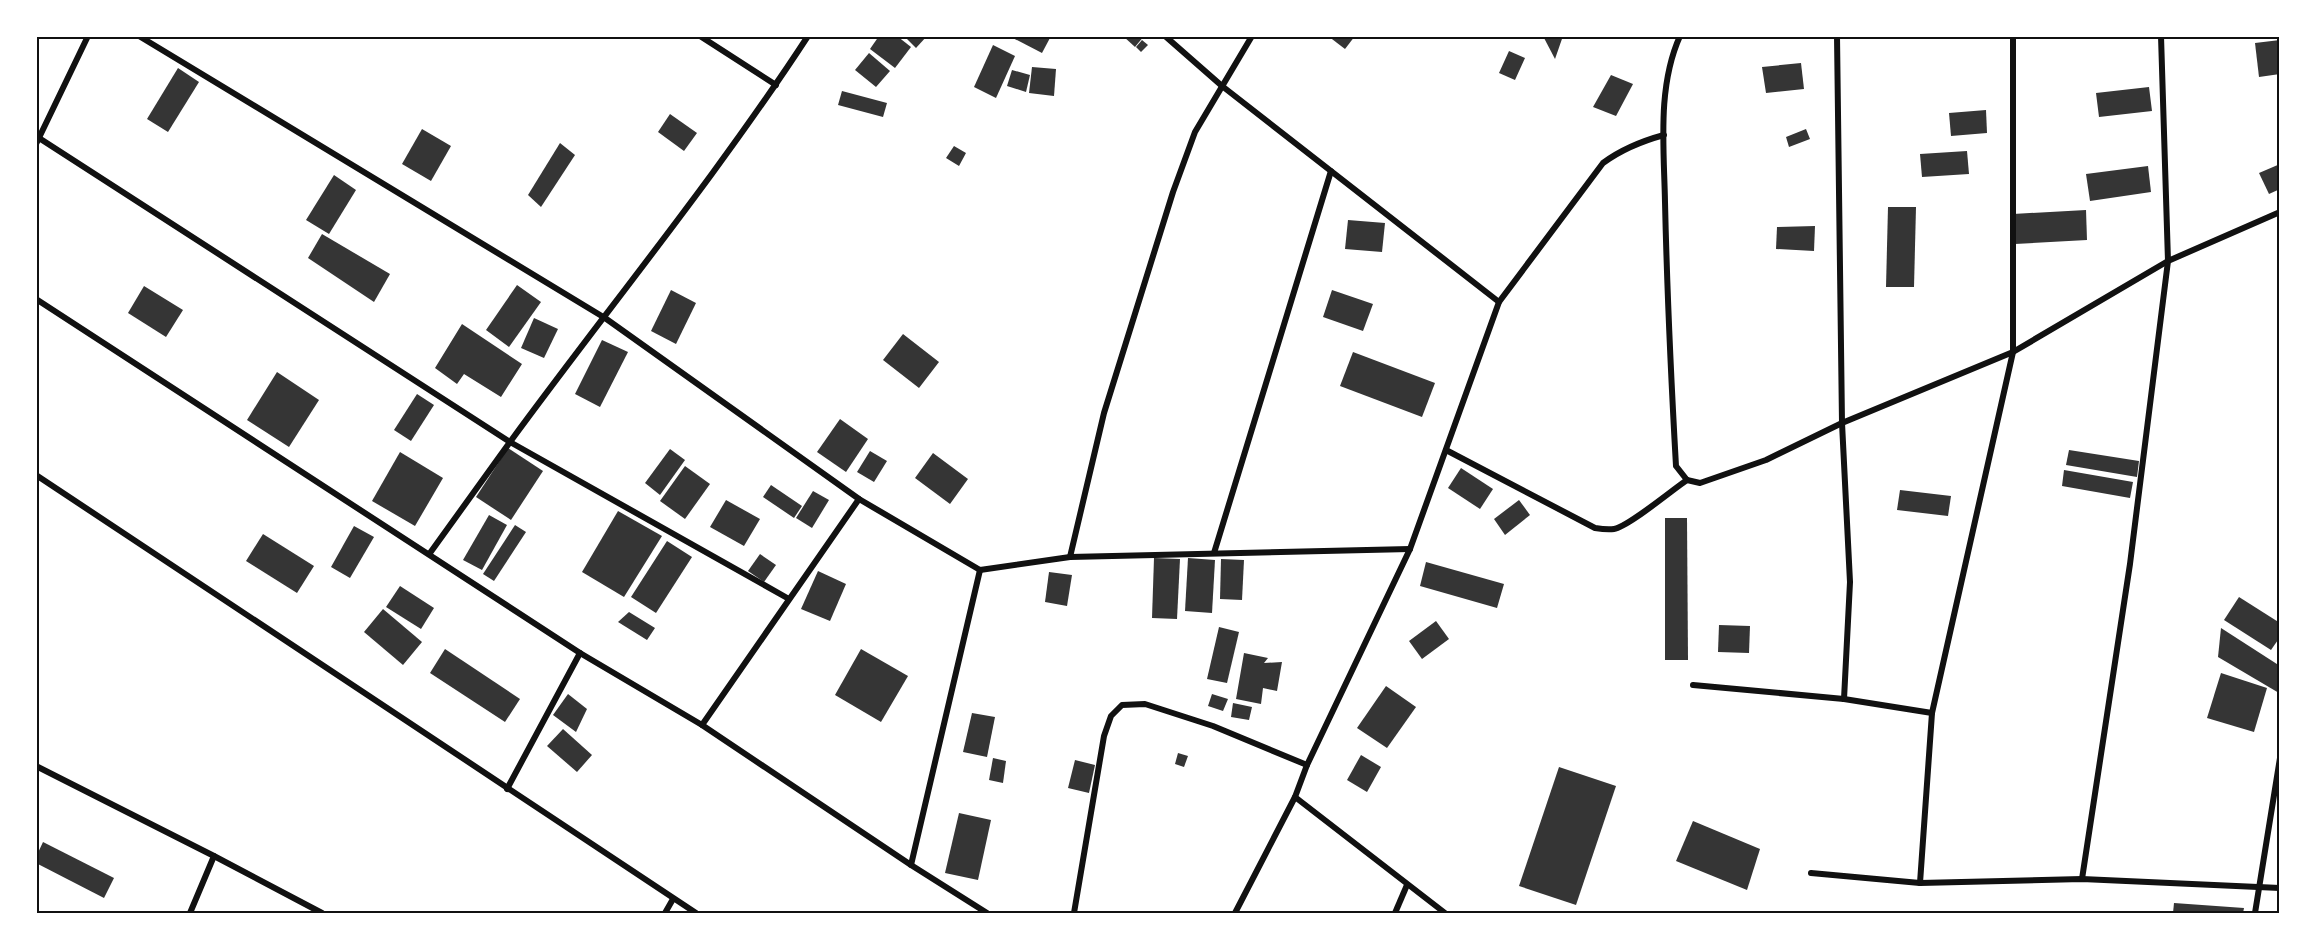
<svg xmlns="http://www.w3.org/2000/svg" width="2316" height="949" viewBox="0 0 2316 949" font-family="Rubik,sans-serif">
	<style>
		.building { fill: #353535 }
		.lines { fill: none; stroke-linecap: round; stroke-linejoin: round }
		.minor { stroke: #111; stroke-width: 6 }
		.neatline { fill: none; stroke: #111; stroke-width: 2 }
	</style>
	<rect width="100%" height="100%" fill="#fff"/>
	<g class="building">
		<path d="M879 36H897L911 47 895 68 870 49Z"/>
		<path d="M904 36H927L916 48Z"/>
		<path d="M1009 36H1051L1042 53Z"/>
		<path d="M1123 36H1144L1135 47Z"/>
		<path d="M1328 36H1355L1345 49Z"/>
		<path d="M1543 36H1563L1555 59Z"/>
		<path d="M1142 40 1148 45 1141 52 1136 47Z"/>
		<path d="M2280 40V74L2259 77 2255 43Z"/>
		<path d="M993 45 1015 56 996 98 974 87Z"/>
		<path d="M1509 51 1525 58 1515 80 1499 73Z"/>
		<path d="M869 53 890 71 876 87 855 70Z"/>
		<path d="M1801 63 1804 89 1766 93 1762 67Z"/>
		<path d="M1032 67 1056 69 1054 96 1029 93Z"/>
		<path d="M178 68 199 82 168 132 147 119Z"/>
		<path d="M1012 70 1030 75 1026 92 1007 86Z"/>
		<path d="M1611 75 1633 84 1616 116 1593 107Z"/>
		<path d="M2149 87 2152 111 2099 117 2096 93Z"/>
		<path d="M842 91 887 103 883 117 838 105Z"/>
		<path d="M1986 110 1987 133 1951 136 1949 113Z"/>
		<path d="M670 114 697 133 684 151 658 132Z"/>
		<path d="M422 129 451 146 431 181 402 164Z"/>
		<path d="M1806 129 1810 139 1789 147 1786 137Z"/>
		<path d="M560 143 575 155 541 207 528 195Z"/>
		<path d="M954 146 966 153 959 166 946 158Z"/>
		<path d="M1967 151 1969 174 1922 177 1920 154Z"/>
		<path d="M2280 164V189L2269 194 2259 173Z"/>
		<path d="M2148 166 2151 192 2090 201 2086 174Z"/>
		<path d="M334 175 356 190 329 234 306 220Z"/>
		<path d="M1888 207H1916L1914 287H1886Z"/>
		<path d="M2086 210 2087 240 2015 244 2013 214Z"/>
		<path d="M1348 220 1385 223 1382 252 1345 249Z"/>
		<path d="M1815 226 1814 251 1776 249 1777 227Z"/>
		<path d="M322 234 390 274 374 302 308 258Z"/>
		<path d="M517 285 541 302 509 347 486 330Z"/>
		<path d="M144 286 183 310 166 337 128 313Z"/>
		<path d="M671 290 696 303 676 344 651 331Z"/>
		<path d="M1332 290 1373 304 1363 331 1323 317Z"/>
		<path d="M534 318 558 329 544 358 521 348Z"/>
		<path d="M462 324 522 364 501 397 464 374 457 384 435 368Z"/>
		<path d="M903 334 939 362 919 388 883 360Z"/>
		<path d="M602 340 628 352 600 407 575 394Z"/>
		<path d="M1353 352 1435 383 1422 417 1340 386Z"/>
		<path d="M277 372 319 400 289 447 247 420Z"/>
		<path d="M417 394 434 405 411 441 394 430Z"/>
		<path d="M840 419 868 439 846 472 817 452Z"/>
		<path d="M508 448 543 471 511 520 476 497Z"/>
		<path d="M670 449 685 460 660 495 645 483Z"/>
		<path d="M2069 450 2139 461 2137 477 2066 465Z"/>
		<path d="M870 451 887 461 874 482 857 472Z"/>
		<path d="M400 452 443 478 415 526 372 501Z"/>
		<path d="M933 453 968 479 950 504 915 478Z"/>
		<path d="M685 466 710 484 685 519 660 501Z"/>
		<path d="M1461 468 1493 489 1480 509 1448 488Z"/>
		<path d="M2064 470 2133 482 2130 498 2062 486Z"/>
		<path d="M771 485 802 506 794 518 763 497Z"/>
		<path d="M1900 490 1951 496 1948 516 1897 510Z"/>
		<path d="M813 491 829 500 812 528 796 518Z"/>
		<path d="M726 500 760 519 744 546 710 527Z"/>
		<path d="M1519 500 1530 515 1505 535 1494 519Z"/>
		<path d="M618 511 662 536 624 597 582 572Z"/>
		<path d="M489 515 507 525 482 570 463 560Z"/>
		<path d="M1665 518H1687L1688 660H1665Z"/>
		<path d="M515 525 526 532 494 581 483 574Z"/>
		<path d="M354 526 374 537 350 578 331 567Z"/>
		<path d="M263 534 314 566 297 593 246 561Z"/>
		<path d="M667 541 692 557 656 613 631 597Z"/>
		<path d="M760 554 776 565 764 582 748 571Z"/>
		<path d="M1154 558 1180 559 1177 619 1152 618Z"/>
		<path d="M1188 558 1215 560 1212 613 1185 611Z"/>
		<path d="M1221 559 1244 560 1242 600 1220 599Z"/>
		<path d="M1426 562 1504 584 1497 608 1420 586Z"/>
		<path d="M818 571 846 584 830 621 801 609Z"/>
		<path d="M1049 572 1072 575 1067 606 1045 602Z"/>
		<path d="M400 586 434 608 421 629 386 607Z"/>
		<path d="M2239 597 2280 623V637L2271 650 2224 620Z"/>
		<path d="M383 609 422 642 403 665 364 632Z"/>
		<path d="M629 612 655 628 647 640 618 622Z"/>
		<path d="M1436 621 1449 639 1422 659 1409 641Z"/>
		<path d="M1719 625 1750 626 1749 653 1718 652Z"/>
		<path d="M1219 627 1239 632 1227 683 1207 679Z"/>
		<path d="M2221 628 2280 666 2279 693 2218 657Z"/>
		<path d="M445 649 520 699 505 722 430 673Z"/>
		<path d="M861 649 908 676 881 722 835 695Z"/>
		<path d="M1244 653 1268 658 1264 663 1282 662 1277 691 1263 688 1261 704 1236 699Z"/>
		<path d="M2221 673 2267 688 2254 732 2207 718Z"/>
		<path d="M1386 686 1416 707 1387 748 1357 728Z"/>
		<path d="M568 694 587 709 576 732 553 715Z"/>
		<path d="M1212 694 1228 699 1223 711 1208 706Z"/>
		<path d="M1233 703 1252 707 1249 720 1231 717Z"/>
		<path d="M972 713 995 717 987 757 963 752Z"/>
		<path d="M563 729 592 755 577 772 547 746Z"/>
		<path d="M1178 753 1188 756 1184 767 1175 764Z"/>
		<path d="M1361 755 1381 767 1367 792 1347 780Z"/>
		<path d="M993 758 1006 761 1003 783 989 780Z"/>
		<path d="M1075 760 1095 765 1089 793 1068 788Z"/>
		<path d="M1559 767 1616 786 1576 905 1519 886Z"/>
		<path d="M959 813 991 820 978 880 945 873Z"/>
		<path d="M1693 821 1760 849 1747 890 1676 861Z"/>
		<path d="M43 842 114 878 104 898 36 863V857Z"/>
		<path d="M2174 903 2244 908 2243 913H2173Z"/>
	</g>
	<g class="lines">
		<g class="minor">
			<path d="M139 36 605 318 859 499 980 570 1070 557 1410 549"/>
			<path d="M700 36 776 85"/>
			<path d="M1165 36 1222 86 1499 302"/>
			<path d="M1680 36C1657 87 1664 148 1665 202 1667 290 1671 378 1676 466L1687 480 1700 483 1766 460 1842 423 2013 352 2168 261 2280 212"/>
			<path d="M1837 36 1842 423 1850 582 1844 699"/>
			<path d="M39 138 510 442 789 599"/>
			<path d="M36 144 88 36"/>
			<path d="M36 299 580 653 702 725 911 865 987 913"/>
			<path d="M1446 450 1595 528C1601 529 1608 530 1614 529 1628 527 1672 490 1687 480"/>
			<path d="M36 475 696 913"/>
			<path d="M430 553C457 516 483 479 510 442 609 307 716 177 808 36"/>
			<path d="M1214 553 1331 171"/>
			<path d="M1070 557 1104 413 1173 192 1195 132 1252 36"/>
			<path d="M1693 685 1844 699 1932 713"/>
			<path d="M702 725 859 499"/>
			<path d="M36 766 214 856 322 913"/>
			<path d="M507 789 580 653"/>
			<path d="M1295 797 1445 913"/>
			<path d="M911 865 980 570"/>
			<path d="M1811 873 1920 883 2082 879 2280 888"/>
			<path d="M2082 879 2130 564 2168 261 2161 36"/>
			<path d="M1920 883 1932 713 2013 352V36"/>
			<path d="M190 913 214 856"/>
			<path d="M665 913 673 899"/>
			<path d="M1074 913 1104 736 1111 716 1122 705 1145 704 1213 726 1307 765"/>
			<path d="M1235 913 1295 797 1307 765 1410 549 1499 302 1603 163C1622 149 1642 141 1664 135"/>
			<path d="M1395 913 1407 885"/>
			<path d="M2255 913 2280 758"/>
		</g>
	</g>
	<rect width="2316" height="949" fill="none" stroke="#ffffff" stroke-width="75"/>
	<rect x="38" y="38" width="2240" height="874" class="neatline"/>
</svg>
